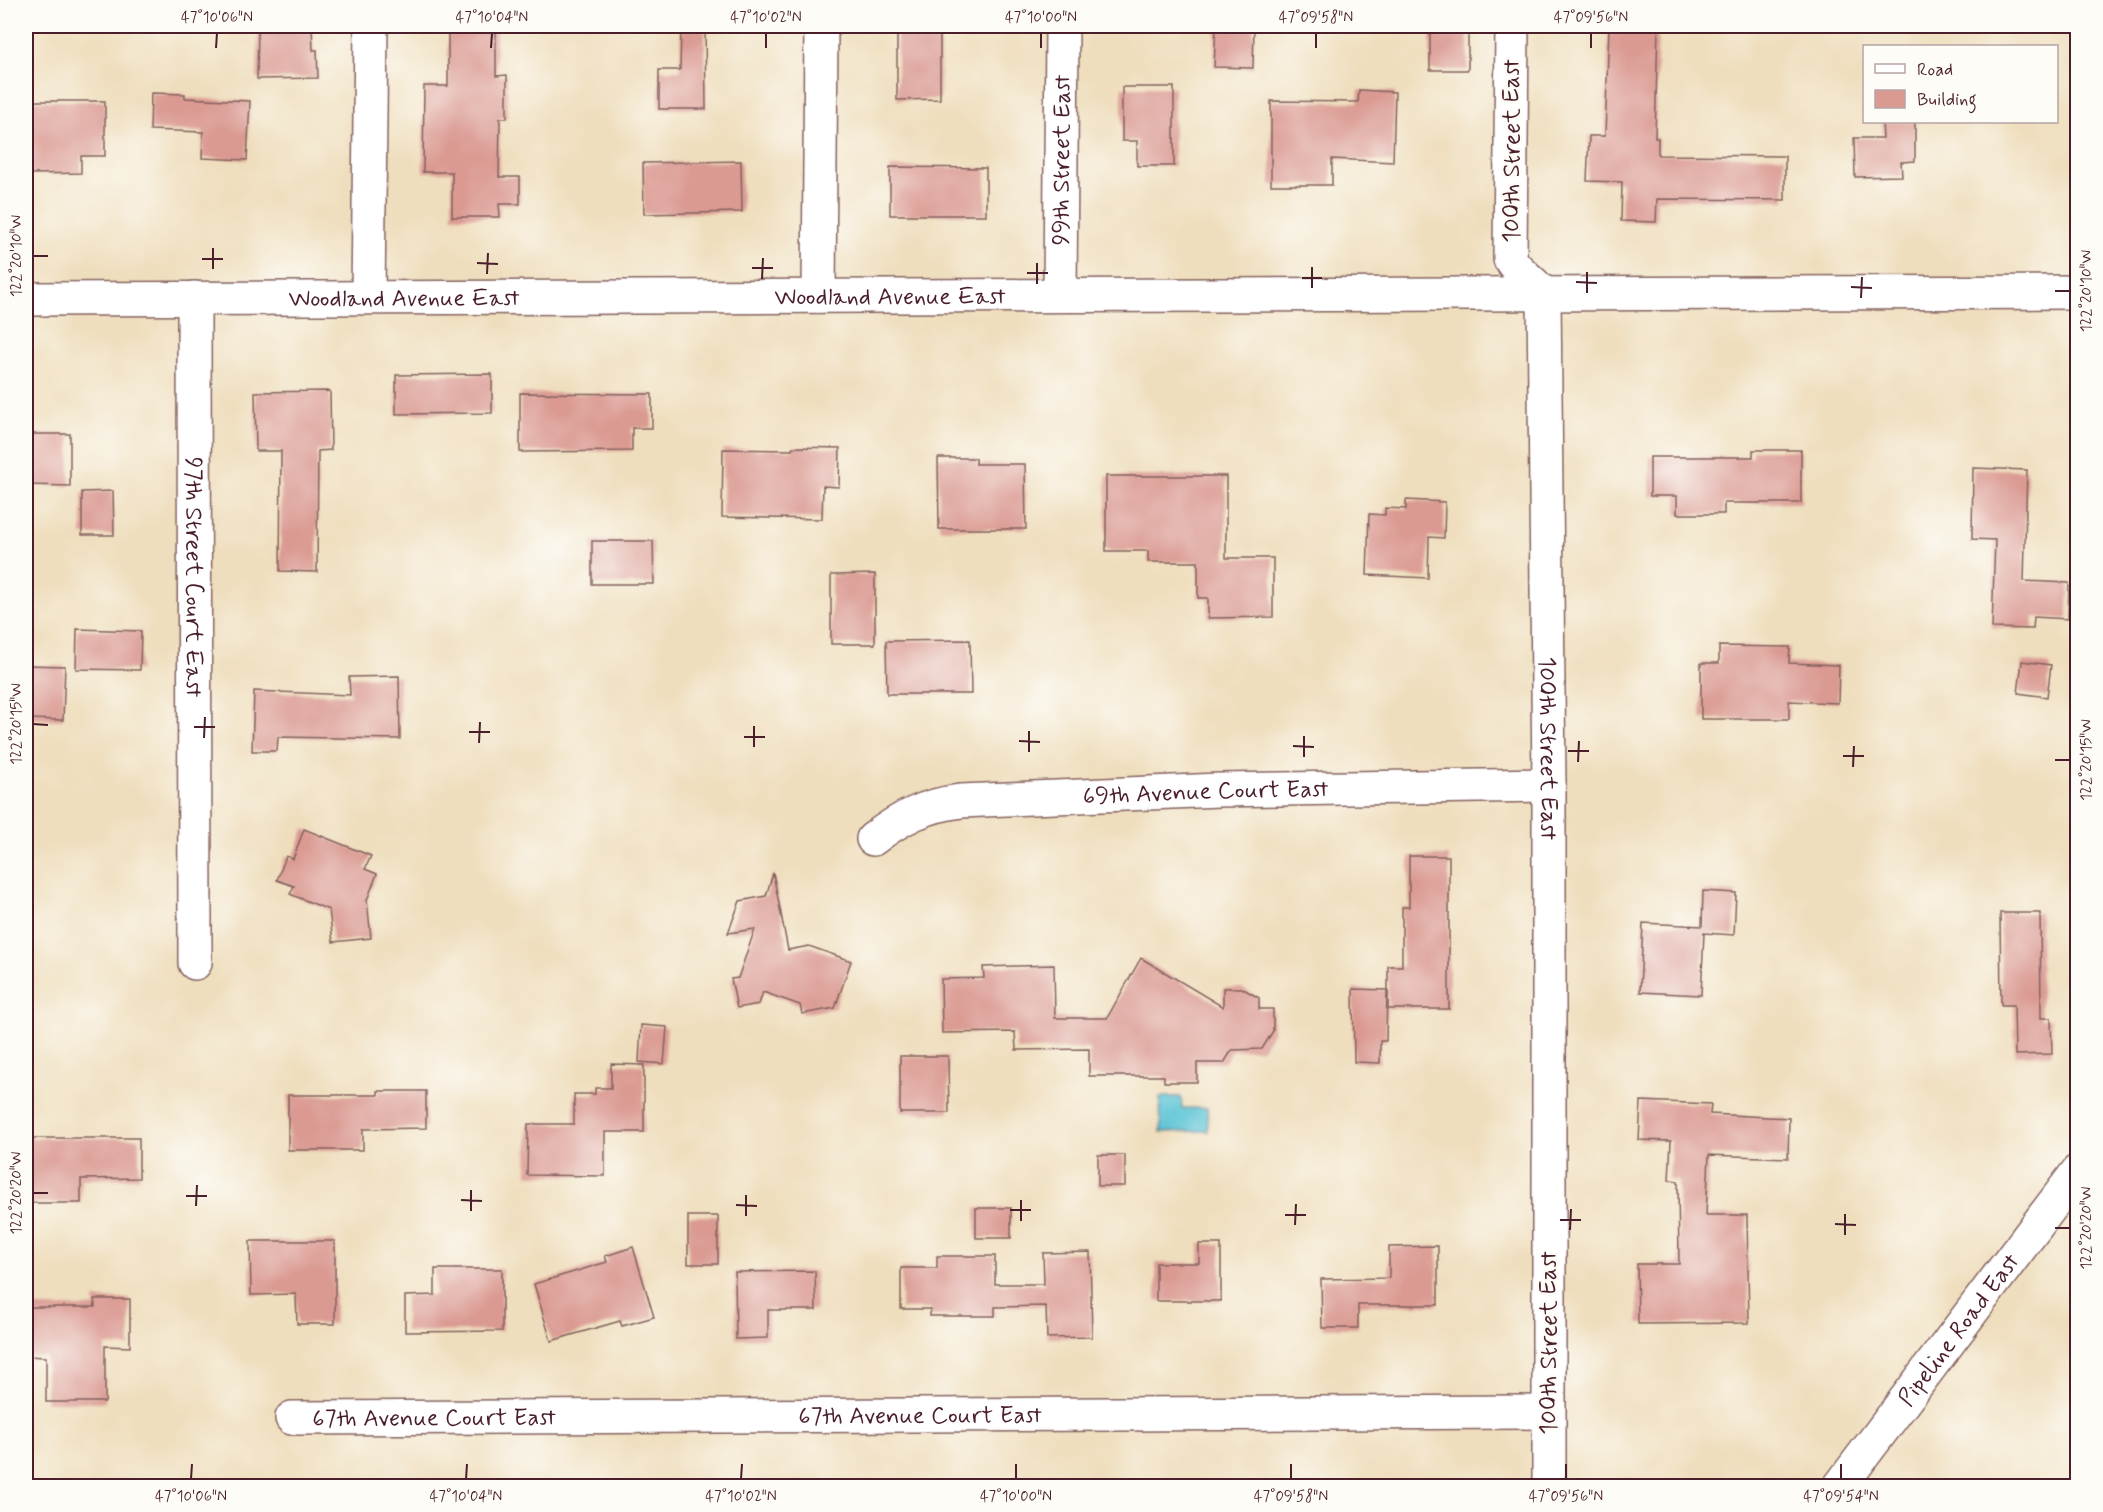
<svg xmlns="http://www.w3.org/2000/svg" width="2103" height="1512" viewBox="0 0 2103 1512" font-family="Mynerve,sans-serif">
	<style>
		.water { fill: #59c3d5; stroke: #527180; stroke-width: 1.5 }
		.building { fill: #da9a92 }
		.lines { fill: none; stroke-linecap: round; stroke-linejoin: round }
		.street-casing { stroke: #84625e; stroke-width: 36 }
		.secondary-casing { stroke: #84625e; stroke-width: 36 }
		.street { stroke: #fff; stroke-width: 33 }
		.secondary { stroke: #fff; stroke-width: 33 }
		.ticks { fill: none; stroke: #4a1f2b; stroke-width: 2 }
		.labels { text-anchor: middle; stroke-width: 5; stroke-linejoin: round; paint-order: stroke }
		.street-label { font-size: 24px; fill: #4a1f2b; stroke: #fdfcf7 }
		.neatline { fill: none; stroke: #4a1f2b; stroke-width: 2 }
		.ticks-label { font-size: 15px; text-anchor: middle; fill: #4a1f2b }
	</style>
	<rect width="100%" height="100%" fill="#fdfcf7"/>
	<filter id="ink" filterUnits="userSpaceOnUse"><feTurbulence type="fractalNoise" baseFrequency=".0167" numOctaves="2"/><feDisplacementMap in="SourceGraphic" scale="12" xChannelSelector="R" yChannelSelector="G"/><feConvolveMatrix kernelMatrix="1 2 1 2 8 2 1 2 1" color-interpolation-filters="sRGB"/></filter>
	<filter id="wash" filterUnits="userSpaceOnUse"><feTurbulence type="fractalNoise" baseFrequency=".008" numOctaves="4" result="noise"/><feDisplacementMap in="SourceGraphic" scale="24" xChannelSelector="R" yChannelSelector="G"/><feGaussianBlur stdDeviation="1.35" result="paint"/><feColorMatrix in="noise" values="0 0 0 0 0 0 0 0 0 0 0 0 0 0 0 0 0 1.4 0 .05"/><feComposite in="paint" operator="in"/></filter>
	<g filter="url(#wash)">
		<rect width="100%" height="100%" fill="#efdebd"/>
		<path class="water" d="M1160 1097H1181L1182 1108H1207L1208 1131 1161 1132Z"/>
		<g id="blocks">
			<g class="building">
				<path d="M258 26H312L313 50H317L318 78 257 79Z"/>
				<path d="M681 26H705L706 109H659V70H680Z"/>
				<path d="M897 26H940V99L897 100Z"/>
				<path d="M1216 26H1254L1253 68 1214 67Z"/>
				<rect x="1430" y="26" width="38" height="44"/>
				<path d="M1609 26H1658L1655 138H1658V155L1785 156V200L1657 199 1656 222 1621 221 1622 182 1587 181 1589 136H1605Z"/>
				<path d="M448 29H496V76L507 75V118H500L499 177H520V204H499L500 217H452V172H423L424 86H448Z"/>
				<path d="M1122 87H1174V166H1137V141H1122Z"/>
				<path d="M1359 90 1395 92 1393 162 1332 159V185H1271V101L1358 102Z"/>
				<path d="M151 93 185 94V98L250 101 247 160 202 158 203 132 150 130Z"/>
				<path d="M26 101H105V156H81V173L30 174V144H26Z"/>
				<path d="M1882 122H1915V161L1901 162 1902 176 1855 177 1854 138H1883Z"/>
				<path d="M741 161 742 212 644 214 643 163Z"/>
				<path d="M890 167 986 168V215H890Z"/>
				<path d="M492 374V413L396 414V375Z"/>
				<path d="M330 391 331 450 318 451 317 572 280 571 281 451H256L255 392Z"/>
				<path d="M520 393 652 394V428H632V451L520 452Z"/>
				<path d="M26 434H70V486L26 485Z"/>
				<path d="M793 447 840 448 839 487 823 486 822 519 722 517 723 449 792 450Z"/>
				<path d="M1753 450H1801V503H1724V514H1677V496H1650V457H1753Z"/>
				<path d="M938 458H976V464H1025L1026 529H939Z"/>
				<path d="M1973 468 2027 470 2024 581 2069 583 2068 619 2034 617 2033 629 1992 628 1995 540 1972 539Z"/>
				<path d="M1106 476H1226V558H1273V617L1208 618V598H1198V562H1148V551H1106Z"/>
				<path d="M113 491 114 535H82V492Z"/>
				<path d="M1406 500 1445 502 1444 538 1429 537 1428 578 1367 575 1369 514 1385 515V508L1406 509Z"/>
				<path d="M592 541H653L654 584H592Z"/>
				<path d="M875 574V644H831V575Z"/>
				<path d="M77 629 141 631 140 670 76 669Z"/>
				<path d="M970 640 971 694H887L886 641Z"/>
				<path d="M1719 646 1790 647 1789 663 1839 665 1838 703 1789 701V719H1701V663H1719Z"/>
				<path d="M2022 661 2051 665 2047 697 2018 693Z"/>
				<path d="M26 665 65 666 63 720 26 719Z"/>
				<path d="M399 676 400 739 278 737 277 751H252L254 691 350 695 349 677Z"/>
				<path d="M304 829 371 856 365 869 377 874 367 900 371 938 333 942 329 910 290 894 294 886 277 880 286 856 293 859Z"/>
				<path d="M1409 856H1449V1009H1388V966H1402V907H1409Z"/>
				<path d="M773 873 788 950 809 946 851 961 835 1008 802 1014 800 1005 763 992 759 1004 737 1008 731 979 738 978 755 929 728 933 740 901 766 896Z"/>
				<path d="M1703 891 1736 893 1734 935 1704 933 1701 995 1640 992 1643 923 1702 926Z"/>
				<path d="M2000 913H2040L2041 1018H2051L2052 1054 2015 1055 2014 1005H2001Z"/>
				<path d="M1141 958 1223 1007V988H1242L1259 998V1009H1273V1031L1262 1049 1232 1050 1224 1063H1197V1082H1164V1076H1089V1049L1016 1050 1015 1032 942 1033 941 979 984 978 983 967 1054 965 1055 1018H1107Z"/>
				<path d="M1353 989 1387 990 1386 1041H1380V1063L1354 1062Z"/>
				<path d="M641 1025 667 1027 664 1064 639 1062Z"/>
				<path d="M900 1056H948L949 1113H900Z"/>
				<path d="M611 1064 644 1065V1132H605V1176L527 1175 528 1124H574V1094H595V1088H611Z"/>
				<path d="M378 1091H426V1128L363 1129V1150H288V1095H378Z"/>
				<path d="M1641 1101 1711 1104 1710 1114 1789 1118 1788 1158 1709 1155 1706 1215H1747L1749 1323 1638 1324 1637 1264H1679L1678 1181 1669 1180 1671 1141 1639 1140Z"/>
				<path d="M26 1138H139V1178L81 1179V1203H26Z"/>
				<rect x="1098" y="1155" width="27" height="31"/>
				<rect x="976" y="1208" width="35" height="30"/>
				<rect x="688" y="1216" width="30" height="48"/>
				<path d="M250 1241H335V1324H297L296 1294 251 1295Z"/>
				<path d="M1199 1244H1221V1301H1156V1263H1199Z"/>
				<path d="M1438 1246V1305H1358V1328H1322L1321 1279 1389 1278V1247Z"/>
				<path d="M633 1247 654 1317 622 1326 620 1321 551 1341 534 1284 607 1262 605 1256Z"/>
				<path d="M1090 1252 1092 1337 1047 1338 1046 1306 995 1307V1316H930V1309H901V1268H937V1256H995V1284H1044L1043 1253Z"/>
				<path d="M435 1269H502V1331L405 1332V1296L435 1295Z"/>
				<path d="M815 1271 816 1310H768V1338L736 1339 735 1272Z"/>
				<path d="M94 1299H130V1347L105 1346V1402H46V1357L26 1356V1307H95Z"/>
			</g>
		</g>
	</g>
	<g filter="url(#ink)">
		<use href="#blocks" fill-opacity="0" stroke="#84625e" stroke-width="1.5"/>
		<g class="lines">
			<g class="street-casing">
				<g id="street">
					<path id="s1" d="M1512 26 1510 259C1519 274 1534 281 1544 295L1549 785V1486"/>
					<path id="s2" d="M1060 295 1062 26"/>
					<path d="M819 296 821 26"/>
					<path d="M368 297 371 26"/>
					<path id="s3" d="M194 298 195 963"/>
					<path id="s4" d="M873 839C900 818 926 805 961 801L1219 790 1549 785"/>
					<path id="s5" d="M292 1418 1548 1412"/>
					<path id="s6" d="M1840 1486 2078 1171"/>
				</g>
			</g>
			<g class="secondary-casing">
				<g id="secondary">
					<path id="s7" d="M26 299 2078 292"/>
				</g>
			</g>
			<use href="#street" class="street"/>
			<use href="#secondary" class="secondary"/>
		</g>
	</g>
	<path class="ticks" d="M216 48 217 33M491 48 492 33M766 48V33M1041 48V33M1316 48V33M1591 48V33M33 256H48M202 259H223M477 263 498 264M752 268H773M213 269V248M1027 273H1048M487 274 488 253M1302 278H1322M762 279 763 258M1576 282 1597 283M1037 284V263M1851 287 1872 288M1312 288V267M2055 291H2070M1587 293V272M1861 298 1862 277M33 724 48 725M194 727H215M469 732H490M744 737H765M204 738 205 717M1019 741 1040 742M479 743 480 722M1293 746 1314 747M754 747V726M1568 751H1589M1029 752V731M1843 756H1864M1304 757V736M2055 760H2070M1578 762 1579 741M1853 767 1854 746M33 1193H48M186 1196H207M461 1200 482 1201M736 1205 757 1206M196 1206 197 1185M1010 1210H1031M471 1211V1190M1285 1215H1306M746 1216V1195M1560 1220H1581M1021 1221V1200M1835 1224 1856 1225M1295 1225 1296 1204M2055 1228H2070M1570 1230 1571 1209M1845 1235V1214M191 1479 192 1464M466 1479 467 1464M741 1479 742 1464M1016 1479V1464M1291 1479V1464M1566 1479V1464M1841 1479V1464"/>
	<g class="labels">
		<g class="street-label">
			<text transform="translate(1511 151) rotate(-90)" y="8">100th Street East</text>
			<text dy="8" stroke="none"><textPath href="#s2" startOffset="135">99th Street East</textPath></text>
			<text dy="8" stroke="none"><textPath href="#s7" startOffset="864">Woodland Avenue East</textPath></text>
			<text dy="8" stroke="none"><textPath href="#s7" startOffset="378">Woodland Avenue East</textPath></text>
			<text dy="8" stroke="none"><textPath href="#s3" startOffset="279">97th Street Court East</textPath></text>
			<text dy="8" stroke="none"><textPath href="#s1" startOffset="736">100th Street East</textPath></text>
			<text dy="8" stroke="none"><textPath href="#s4" startOffset="342">69th Avenue Court East</textPath></text>
			<text dy="8" stroke="none"><textPath href="#s6" startOffset="196">Pipeline Road East</textPath></text>
			<text transform="translate(1548 1343) rotate(-90)" y="8">100th Street East</text>
			<text dy="8" stroke="none"><textPath href="#s5" startOffset="628">67th Avenue Court East</textPath></text>
			<text dy="8" stroke="none"><textPath href="#s5" startOffset="142">67th Avenue Court East</textPath></text>
		</g>
	</g>
	<rect width="2103" height="1512" fill="none" stroke="#fdfcf7" stroke-width="66"/>
	<rect x="1863" y="45" width="195" height="78" fill="#fdfcf7" stroke="#b5a4a5" stroke-width="1.5"/>
	<rect x="1875" y="64" width="30" height="9" fill="#ffffff" stroke="#b5a4a5" stroke-width="1.5"/>
	<text x="1917" y="75" font-size="18" fill="#4a1f2b">Road</text>
	<rect x="1875" y="90" width="30" height="18" fill="#da9a92" stroke="#b5a4a5" stroke-width="1.5"/>
	<text x="1917" y="105" font-size="18" fill="#4a1f2b">Building</text>
	<rect x="33" y="33" width="2037" height="1446" class="neatline"/>
	<g class="ticks-label">
		<text x="217" y="22">47°10'06"N</text>
		<text x="492" y="22">47°10'04"N</text>
		<text x="766" y="22">47°10'02"N</text>
		<text x="1041" y="22">47°10'00"N</text>
		<text x="1316" y="22">47°09'58"N</text>
		<text x="1591" y="22">47°09'56"N</text>
		<text transform="translate(16 256) rotate(-90)" y="5">122°20'10"W</text>
		<text transform="translate(2086 291) rotate(-90)" y="5">122°20'10"W</text>
		<text transform="translate(16 724) rotate(-90)" y="5">122°20'15"W</text>
		<text transform="translate(2086 760) rotate(-90)" y="5">122°20'15"W</text>
		<text transform="translate(16 1193) rotate(-90)" y="5">122°20'20"W</text>
		<text transform="translate(2086 1228) rotate(-90)" y="5">122°20'20"W</text>
		<text x="191" y="1501">47°10'06"N</text>
		<text x="466" y="1501">47°10'04"N</text>
		<text x="741" y="1501">47°10'02"N</text>
		<text x="1016" y="1501">47°10'00"N</text>
		<text x="1291" y="1501">47°09'58"N</text>
		<text x="1566" y="1501">47°09'56"N</text>
		<text x="1841" y="1501">47°09'54"N</text>
	</g>
</svg>
